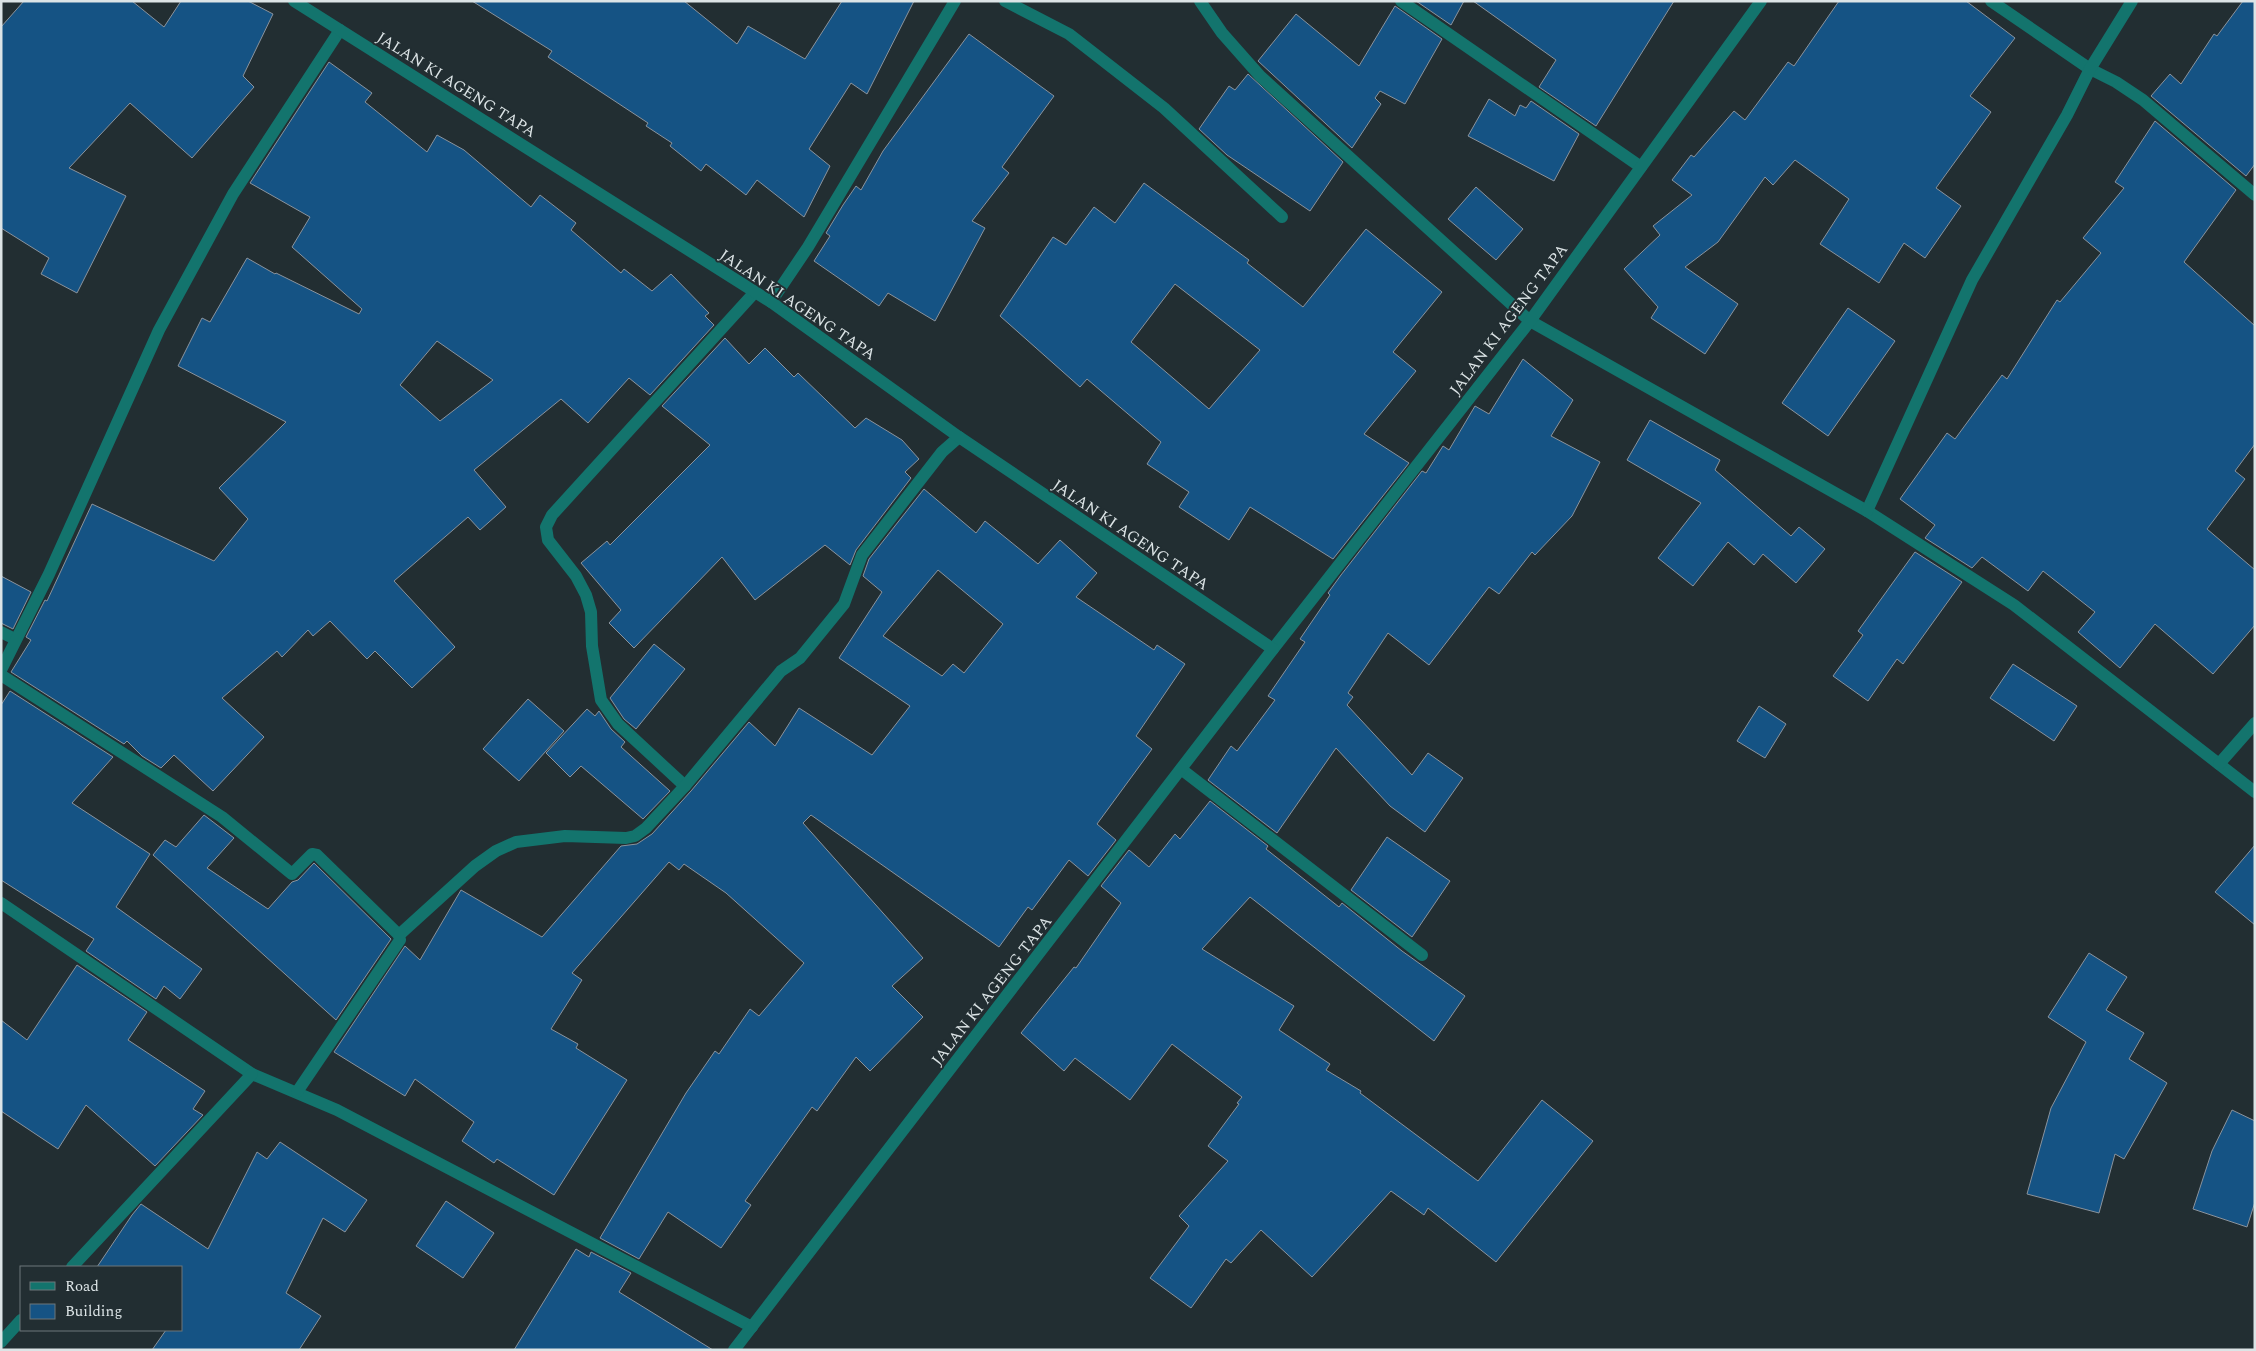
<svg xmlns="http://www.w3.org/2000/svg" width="2256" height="1351" viewBox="0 0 2256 1351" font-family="Spectral,serif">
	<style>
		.building { fill: #155384; stroke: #8a939d; fill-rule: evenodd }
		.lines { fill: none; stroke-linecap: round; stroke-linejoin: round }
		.minor { stroke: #13746d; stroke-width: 12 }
		.tertiary { stroke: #13746d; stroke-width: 12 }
		.labels { text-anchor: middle; stroke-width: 4; stroke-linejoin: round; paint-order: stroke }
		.street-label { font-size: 16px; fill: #dce4e6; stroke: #222e32 }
	</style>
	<rect width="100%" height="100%" fill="#222e32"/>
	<g class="building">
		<path d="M24 1H132L164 27 181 1H248L273 14 243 76 254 87 192 158 130 103 69 168 126 196 77 293 41 274 49 258 1 228V27Z"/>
		<path d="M472 1H684L737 44 748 26 805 59 842 1H914L867 94 851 83 809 149 830 166 804 217 757 180 746 195 706 164 701 171 670 146 672 143 646 126 648 123 548 57 552 51Z"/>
		<path d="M1416 1H1464L1451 25Z"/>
		<path d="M1473 1H1674L1596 126 1539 87 1556 60Z"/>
		<path d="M1839 1H1966L2015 38 1970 96 1991 112 1936 188 1961 206 1925 258 1904 243 1879 283 1820 244 1849 199 1795 160 1773 185 1765 177 1718 242 1685 267 1738 304 1705 354 1651 318 1658 307 1624 269 1660 235 1653 226 1692 195 1672 180 1691 155 1694 157 1734 111 1745 120 1788 62 1794 66Z"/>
		<path d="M2243 1H2255V164L2246 176 2151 96 2170 74 2181 84 2214 34 2217 36Z"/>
		<path d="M1395 6 1442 39 1405 104 1380 91 1375 98 1381 104 1352 148 1258 61 1296 14 1359 66Z"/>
		<path d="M969 34 1054 96 1002 167 1009 173 972 221 985 228 935 321 888 293 879 306 814 261 830 236 826 233 843 205 856 186 861 190 883 151Z"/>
		<path d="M329 62 372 93 365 102 427 152 437 135 464 150 531 207 540 195 576 223 571 230 621 273 624 269 652 291 671 274 709 313 705 316 714 325 650 395 629 378 588 423 561 399 474 470 506 507 480 530 468 517 394 581 455 647 412 688 375 651 367 659 330 621 313 636 308 630 282 657 277 651 222 698 264 737 213 791 174 755 161 768 142 756 127 741 124 744 11 672 31 640 26 637 45 600 47 601 92 504 214 561 248 519 219 488 286 422 178 366 202 318 210 322 247 258 275 274 276 273 359 314 362 309 292 247 310 217 250 183ZM437 341 493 380 440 421 400 385Z"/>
		<path d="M1248 74 1343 162 1310 211 1227 155 1199 129 1229 86 1235 90Z"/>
		<path d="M1489 99 1515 116 1520 105 1526 108 1531 101 1579 134 1554 181 1468 136Z"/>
		<path d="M2155 121 2236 190 2184 262 2255 326V444L2235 471 2245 479 2207 529 2255 570V625L2213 674 2155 624 2120 668 2078 632 2095 612 2043 571 2028 591 1982 557 1972 568 1925 538 1935 525 1900 499 1947 433 1955 439 2002 375 2007 379 2057 300 2060 302 2101 253 2083 238 2124 188 2115 182Z"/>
		<path d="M1144 183 1249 260 1247 263 1303 307 1366 229 1442 292 1393 352 1416 371 1364 434 1409 463 1333 559 1250 507 1229 540 1179 507 1189 492 1147 464 1161 442 1087 379 1080 387 1000 316 1053 237 1066 245 1094 207 1115 223ZM1175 284 1260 350 1209 409 1131 342Z"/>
		<path d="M1476 187 1523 229 1496 260 1448 219Z"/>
		<path d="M1848 308 1895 341 1828 436 1782 403Z"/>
		<path d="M725 338 749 364 765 348 794 377 798 373 855 428 866 418 902 440 919 459 905 472 911 478 856 550 850 565 825 545 755 600 722 557 634 648 609 623 621 610 581 563 607 541 610 545 710 445 662 406Z"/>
		<path d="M1523 359 1573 400 1551 436 1600 462 1572 516 1535 555 1532 552 1499 594 1489 587 1429 665 1388 633 1348 693 1353 697 1347 705 1412 775 1428 753 1463 778 1425 832 1390 806 1336 748 1277 833 1208 780 1231 746 1237 751 1275 700 1268 696 1305 642 1300 639 1330 595 1328 593 1341 575 1422 471 1426 473 1443 446 1449 450 1475 406 1489 414Z"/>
		<path d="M1650 420 1720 460 1715 470 1791 536 1799 527 1825 549 1796 583 1763 554 1754 565 1728 542 1693 586 1658 558 1701 503 1627 460Z"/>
		<path d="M924 489 976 533 985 521 1038 564 1060 540 1097 573 1076 597 1154 650 1157 645 1185 664 1136 736 1152 749 1097 824 1116 840 1088 876 1069 860 1032 910 1028 907 999 947 811 815 803 823 923 958 892 986 923 1017 870 1071 856 1057 817 1111 812 1107 745 1201 751 1205 721 1248 668 1212 639 1259 600 1238 686 1093 715 1051 719 1054 750 1009 759 1016 804 963 726 893 684 864 679 870 669 862 572 973 582 980 551 1029 578 1044 576 1048 627 1080 554 1195 497 1159 494 1163 462 1141 474 1122 415 1079 405 1096 334 1052 405 946 420 960 461 890 542 937 621 846 637 844 652 834 691 791 749 722 775 746 799 708 872 755 910 706 839 658 882 592 863 576 869 559ZM938 570 1003 624 964 673 953 664 942 676 883 636Z"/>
		<path d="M1915 552 1962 582 1903 664 1897 659 1868 701 1833 676 1863 635 1858 631Z"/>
		<path d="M1 576 31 592 13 629 1 623Z"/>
		<path d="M654 644 685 669 636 729 624 719 610 698Z"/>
		<path d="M2013 664 2077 706 2054 741 1990 698Z"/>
		<path d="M10 691 113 757 72 803 150 854 116 907 202 969 180 999 164 986 156 999 86 951 94 939 1 880V705Z"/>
		<path d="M528 699 564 731 519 781 483 749Z"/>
		<path d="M1759 706 1786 724 1765 758 1737 741Z"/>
		<path d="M587 709 595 716 599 711 611 729 625 742 621 747 670 791 643 819 581 766 570 777 546 753Z"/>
		<path d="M1210 801 1268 846 1266 849 1339 907 1342 903 1402 951 1465 996 1434 1041 1250 897 1202 949 1294 1006 1279 1030 1330 1064 1326 1070 1361 1091 1360 1093 1478 1181 1542 1100 1593 1141 1496 1262 1428 1208 1424 1215 1391 1191 1312 1277 1261 1230 1231 1263 1226 1259 1191 1308 1150 1278 1189 1226 1179 1216 1228 1161 1208 1146 1239 1104 1237 1103 1242 1097 1172 1044 1130 1100 1075 1058 1064 1071 1021 1033 1074 967 1076 968 1121 903 1101 886 1129 850 1149 867 1175 834 1180 839Z"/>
		<path d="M204 815 234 838 207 868 268 909 292 882 298 880 314 863 391 939 336 1020 153 855 165 840 176 847Z"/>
		<path d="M1387 837 1450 881 1412 937 1351 890Z"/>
		<path d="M2255 845V925L2215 892Z"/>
		<path d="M2089 953 2127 977 2106 1010 2144 1033 2129 1059 2167 1083 2124 1159 2115 1154 2099 1213 2027 1194 2051 1108 2086 1042 2048 1017Z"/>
		<path d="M77 965 147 1012 128 1040 205 1091 193 1109 203 1115 155 1166 86 1105 58 1149 1 1111V1020L27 1040Z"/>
		<path d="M2232 1110 2255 1121V1202L2247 1227 2193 1209 2212 1151Z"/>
		<path d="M280 1142 367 1200 345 1232 323 1218 286 1293 321 1316 299 1350H152L166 1330H181V1267H97L132 1215 141 1204 208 1249 257 1152 267 1159Z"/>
		<path d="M446 1201 494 1233 463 1278 416 1246Z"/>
		<path d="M576 1249 589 1257 591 1252 631 1273 619 1292 713 1350H514Z"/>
	</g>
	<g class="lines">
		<g class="minor">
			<path d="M1005 1 1069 34 1164 108 1282 217"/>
			<path d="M1200 1 1222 33 1260 76 1530 321 1867 511 2014 605 2255 792"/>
			<path d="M1401 1 1641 167"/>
			<path d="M1991 1 2090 69 2116 82 2143 100 2255 195"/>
			<path d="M771 302 808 247 955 1"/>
			<path d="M1867 511 1972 280 2067 115 2090 69 2132 1"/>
			<path d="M1 632 15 639"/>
			<path d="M1273 649 1530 321 1761 1"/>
			<path d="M1 670 49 574 159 330 233 194 340 30"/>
			<path d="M1 675 222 817 292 874 312 854 317 855 399 935"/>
			<path d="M2219 764 2255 723"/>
			<path d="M1181 769 1422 955"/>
			<path d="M685 786 618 724 601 700 592 646 591 612 586 595 576 576 548 540 546 527 552 515 755 292"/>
			<path d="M1 903 252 1074 337 1110 752 1327"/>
			<path d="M297 1092 400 940 399 935 475 866 496 851 516 842 565 836 626 838 635 836 646 828 685 786 781 671 800 658 844 604 862 555 942 452 959 437"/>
			<path d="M72 1267 252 1074"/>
			<path d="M1 1342 21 1320"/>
		</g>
		<path class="tertiary" d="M294 1 771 302 959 437 1273 649 734 1350"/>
	</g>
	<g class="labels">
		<g class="street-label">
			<text transform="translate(457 84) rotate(32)" y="6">JALAN KI AGENG TAPA</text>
			<text transform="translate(798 304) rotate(34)" y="6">JALAN KI AGENG TAPA</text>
			<text transform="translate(1508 319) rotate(-53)" y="6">JALAN KI AGENG TAPA</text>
			<text transform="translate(1131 534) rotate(34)" y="6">JALAN KI AGENG TAPA</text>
			<text transform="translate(991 990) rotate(-52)" y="6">JALAN KI AGENG TAPA</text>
		</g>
	</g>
	<rect width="2256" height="1351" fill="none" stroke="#dce4e6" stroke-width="5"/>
	<rect x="20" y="1266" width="162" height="65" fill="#222e32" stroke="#6c777a"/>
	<rect x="30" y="1282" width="25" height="8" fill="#13746d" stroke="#6c777a"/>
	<text x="65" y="1291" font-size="15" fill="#dce4e6">Road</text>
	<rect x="30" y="1304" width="25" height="15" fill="#155384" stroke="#6c777a"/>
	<text x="65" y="1316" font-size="15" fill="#dce4e6">Building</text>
</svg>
